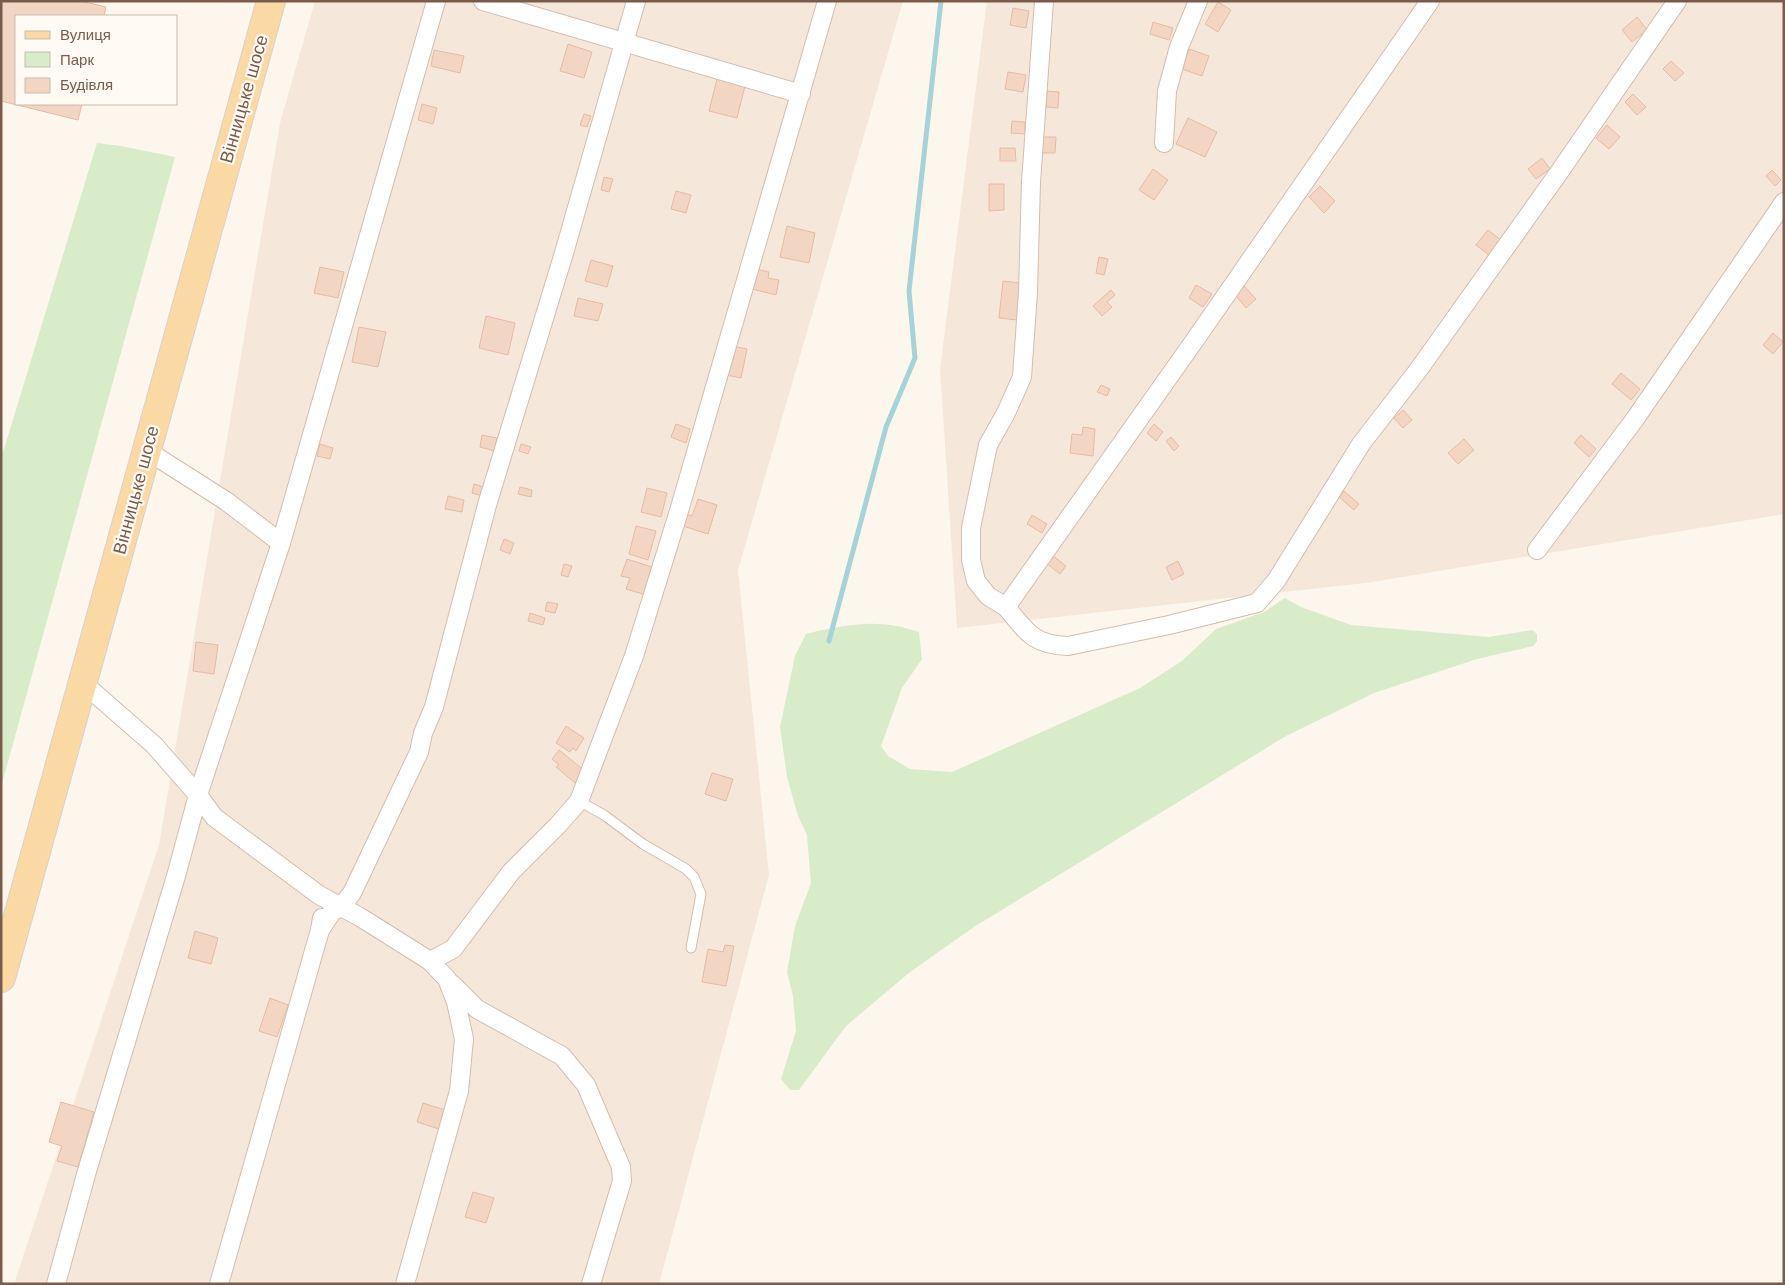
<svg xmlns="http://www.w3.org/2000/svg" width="1785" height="1285" viewBox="0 0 1785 1285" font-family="Helvetica,sans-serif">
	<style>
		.residential { fill: #f5e8da }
		.green { fill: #d8ecc9 }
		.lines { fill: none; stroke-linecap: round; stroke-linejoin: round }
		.stream { stroke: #a5d3da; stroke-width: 5 }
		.building { fill: #f3d5c3; stroke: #e6bba3 }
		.service-casing { stroke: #d1beb0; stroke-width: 11 }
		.minor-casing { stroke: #d1beb0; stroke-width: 20 }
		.primary-casing { stroke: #dad1cd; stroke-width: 30 }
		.service { stroke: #fff; stroke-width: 9 }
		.minor { stroke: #fff; stroke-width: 18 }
		.primary { stroke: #fbd9a5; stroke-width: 28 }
		.labels { text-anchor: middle; stroke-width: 4.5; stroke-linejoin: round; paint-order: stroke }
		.street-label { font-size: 18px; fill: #7a5c4d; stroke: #fffaf3 }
	</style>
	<rect width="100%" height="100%" fill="#fdf6ec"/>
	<g class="residential">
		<path d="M315 1H903L738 570 769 875 659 1284H14L159 845 280 123Z"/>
		<path d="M987 1H1784V514L1366 583 957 628 940 369Z"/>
	</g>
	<g class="green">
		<path d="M97 143 121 146 175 157 1 787V459Z"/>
		<path d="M1285 598 1301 607 1351 625 1489 637 1532 630 1537 634V641L1533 646 1477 659 1374 693 1286 736 974 927 910 972 846 1026 799 1090H790L781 1079 796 1031 793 996 787 972 795 926 811 883 807 835 798 816 787 777 780 727 795 656 806 634C834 627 867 620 896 626 904 627 911 630 919 632L922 659 902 688 881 746 888 756 910 769 952 772 1140 688 1182 661 1216 629 1264 612Z"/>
	</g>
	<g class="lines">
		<path class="stream" d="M829 641 886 427 915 358 909 291 941 1"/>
	</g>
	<g class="building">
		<path d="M1 1H81L106 7 104 16H16V104H82L78 120 1 101Z"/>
		<path d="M1218 2 1231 10 1218 32 1205 24Z"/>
		<path d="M1013 8 1029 11 1026 28 1010 25Z"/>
		<path d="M1637 17 1647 30 1632 42 1622 30Z"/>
		<path d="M1153 22 1173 28 1169 40 1150 34Z"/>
		<path d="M568 44 592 52 584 78 560 71Z"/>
		<path d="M1189 49 1209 56 1202 76 1182 69Z"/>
		<path d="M434 50 464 56 460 73 431 66Z"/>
		<path d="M1671 61 1684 73 1675 81 1663 69Z"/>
		<path d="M1008 72 1026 75 1023 92 1005 89Z"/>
		<path d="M717 79 745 86 737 118 709 111Z"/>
		<path d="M1047 91 1059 92 1058 108 1046 107Z"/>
		<path d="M1633 94 1646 107 1637 115 1625 102Z"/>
		<path d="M422 104 437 108 433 124 418 120Z"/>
		<path d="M584 114 591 116 587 127 580 125Z"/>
		<path d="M1188 118 1217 132 1205 157 1176 144Z"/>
		<path d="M1012 121 1025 122V134L1011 133Z"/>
		<path d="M1607 125 1620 137 1609 149 1596 138Z"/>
		<path d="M1041 137H1056L1055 153H1041Z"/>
		<path d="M1000 148H1015L1016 161H1000Z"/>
		<path d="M1542 158 1550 169 1536 179 1528 169Z"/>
		<path d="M1153 169 1168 180 1154 200 1139 190Z"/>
		<path d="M1772 170 1781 180 1775 186 1766 176Z"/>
		<path d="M604 177 613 179 609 192 601 190Z"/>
		<path d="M989 184H1004V210L989 211Z"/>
		<path d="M1320 186 1335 201 1324 213 1309 197Z"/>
		<path d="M676 191 691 195 686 213 671 209Z"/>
		<path d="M787 226 815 233 809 263 780 257Z"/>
		<path d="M1488 230 1501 240 1489 255 1476 245Z"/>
		<path d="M1099 257 1108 259 1104 275 1096 273Z"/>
		<path d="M591 260 613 266 607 287 585 281Z"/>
		<path d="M320 267 344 272 338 298 314 293Z"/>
		<path d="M756 269 769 272 768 278 779 280 776 295 752 289Z"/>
		<path d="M1003 281 1020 283 1017 320 999 318Z"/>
		<path d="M1196 285 1212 294 1203 307 1189 298Z"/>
		<path d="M1243 285 1256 299 1246 308 1234 293Z"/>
		<path d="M1111 290 1115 295 1107 302 1112 307 1102 316 1093 306Z"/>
		<path d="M578 298 603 304 598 321 574 316Z"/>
		<path d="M486 316 515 323 508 355 479 348Z"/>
		<path d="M359 327 386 332 378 367 352 362Z"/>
		<path d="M1773 333 1783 342 1773 354 1763 345Z"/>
		<path d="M732 346 747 349 741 378 726 375Z"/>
		<path d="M1621 373 1640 389 1631 400 1612 384Z"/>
		<path d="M1101 385 1110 389 1107 396 1097 392Z"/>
		<path d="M1403 410 1412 420 1403 428 1394 418Z"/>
		<path d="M676 424 690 429 686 443 671 437Z"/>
		<path d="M1154 424 1163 432 1156 441 1147 433Z"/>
		<path d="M1083 427 1095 429 1093 456 1070 453 1072 434 1082 435Z"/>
		<path d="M482 435 497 438 494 451 480 447Z"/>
		<path d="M1581 435 1596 449 1589 457 1574 443Z"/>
		<path d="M1171 437 1179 446 1174 451 1166 441Z"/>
		<path d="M1464 439 1474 450 1458 464 1448 453Z"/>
		<path d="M320 444 333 448 330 459 317 456Z"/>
		<path d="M521 444 531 447 528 454 519 451Z"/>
		<path d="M474 484 484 487 482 496 472 493Z"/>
		<path d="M520 487 532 490 531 497 518 494Z"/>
		<path d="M647 488 667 493 661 517 641 512Z"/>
		<path d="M1344 491 1359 504 1354 510 1339 497Z"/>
		<path d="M448 496 464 500 462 512 445 509Z"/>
		<path d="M698 499 717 505 708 534 683 526 685 514 692 516Z"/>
		<path d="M1032 515 1047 524 1042 533 1027 524Z"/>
		<path d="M636 526 656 531 648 560 629 554Z"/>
		<path d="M504 539 514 543 510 554 500 550Z"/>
		<path d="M1052 555 1066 566 1060 574 1046 563Z"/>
		<path d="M627 559 655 568 646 595 626 589 630 578 621 576Z"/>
		<path d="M1178 561 1184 574 1172 580 1166 567Z"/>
		<path d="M564 564 572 566 568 577 561 575Z"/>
		<path d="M547 602 558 604 555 613 545 611Z"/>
		<path d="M530 613 545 618 543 625 528 621Z"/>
		<path d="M196 642 218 645 214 674 193 671Z"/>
		<path d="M566 726 584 738 576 751 573 748 570 752 556 743Z"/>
		<path d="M559 750 585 771 575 783 556 767 559 765 552 759Z"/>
		<path d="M712 773 733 779 726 801 705 794Z"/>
		<path d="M195 931 218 938 211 964 188 958Z"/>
		<path d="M725 945 734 946 726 986 702 982 708 949 723 952Z"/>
		<path d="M270 998 288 1005 277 1037 259 1031Z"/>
		<path d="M61 1102 94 1112 78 1167 57 1161 62 1146 49 1142Z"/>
		<path d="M423 1103 445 1110 439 1129 417 1122Z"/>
		<path d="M473 1192 494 1198 486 1223 465 1217Z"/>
	</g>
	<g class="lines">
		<g class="service-casing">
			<path id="service" d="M579 801 604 815 643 844 686 869 694 877 701 894 691 948"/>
		</g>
		<g class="minor-casing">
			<g id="minor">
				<path d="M483 1 801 94"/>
				<path d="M1044 1 1031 182 1028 292 1022 377 1006 413 988 445 971 528V560L976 581 988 596 1006 607 1197 337 1430 1"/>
				<path d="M1164 143 1167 91 1179 47 1198 1"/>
				<path d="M146 450 226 501 281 543"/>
				<path d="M1537 550 1635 419 1784 202"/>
				<path d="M1006 607C1027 632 1033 645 1068 646L1169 625 1257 603 1276 581 1361 444 1419 369 1560 171 1677 1"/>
				<path d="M83 683 154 745 198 795 214 817 319 895 360 917 430 961 447 979 456 1002 464 1039 459 1091 405 1284"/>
				<path d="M320 930 332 912 341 907 352 893 419 752 423 733 434 707 487 505 564 253 636 1"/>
				<path d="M430 961 453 949 511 872 558 825 579 801 634 656 679 511 827 1"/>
				<path d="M452 984 477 1009 562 1056 586 1085 621 1167 622 1181 591 1284"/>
				<path d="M56 1284 87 1171 176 876 198 795 281 543 436 1"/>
				<path d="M219 1284 320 930 322 918"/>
			</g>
		</g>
		<g class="primary-casing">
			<path id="primary" d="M1 978 271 1"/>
		</g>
		<use href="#service" class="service"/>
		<use href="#minor" class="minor"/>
		<use href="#primary" class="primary"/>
	</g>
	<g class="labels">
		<g class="street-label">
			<text transform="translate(244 99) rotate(-74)" y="6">Вінницьке шосе</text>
			<text transform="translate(136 490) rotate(-75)" y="6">Вінницьке шосе</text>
		</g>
	</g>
	<rect width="1785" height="1285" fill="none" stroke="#7a5c4d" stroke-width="5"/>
	<rect x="15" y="15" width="162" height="90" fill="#fffaf3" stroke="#cabbb1"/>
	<rect x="25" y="31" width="25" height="8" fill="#fbd9a5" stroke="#cabbb1"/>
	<text x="60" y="40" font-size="15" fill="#7a5c4d">Вулиця</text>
	<rect x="25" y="52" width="25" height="15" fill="#d8ecc9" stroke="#cabbb1"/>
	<text x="60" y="65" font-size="15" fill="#7a5c4d">Парк</text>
	<rect x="25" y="78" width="25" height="15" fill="#f3d5c3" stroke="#cabbb1"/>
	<text x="60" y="90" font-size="15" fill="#7a5c4d">Будівля</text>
</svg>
